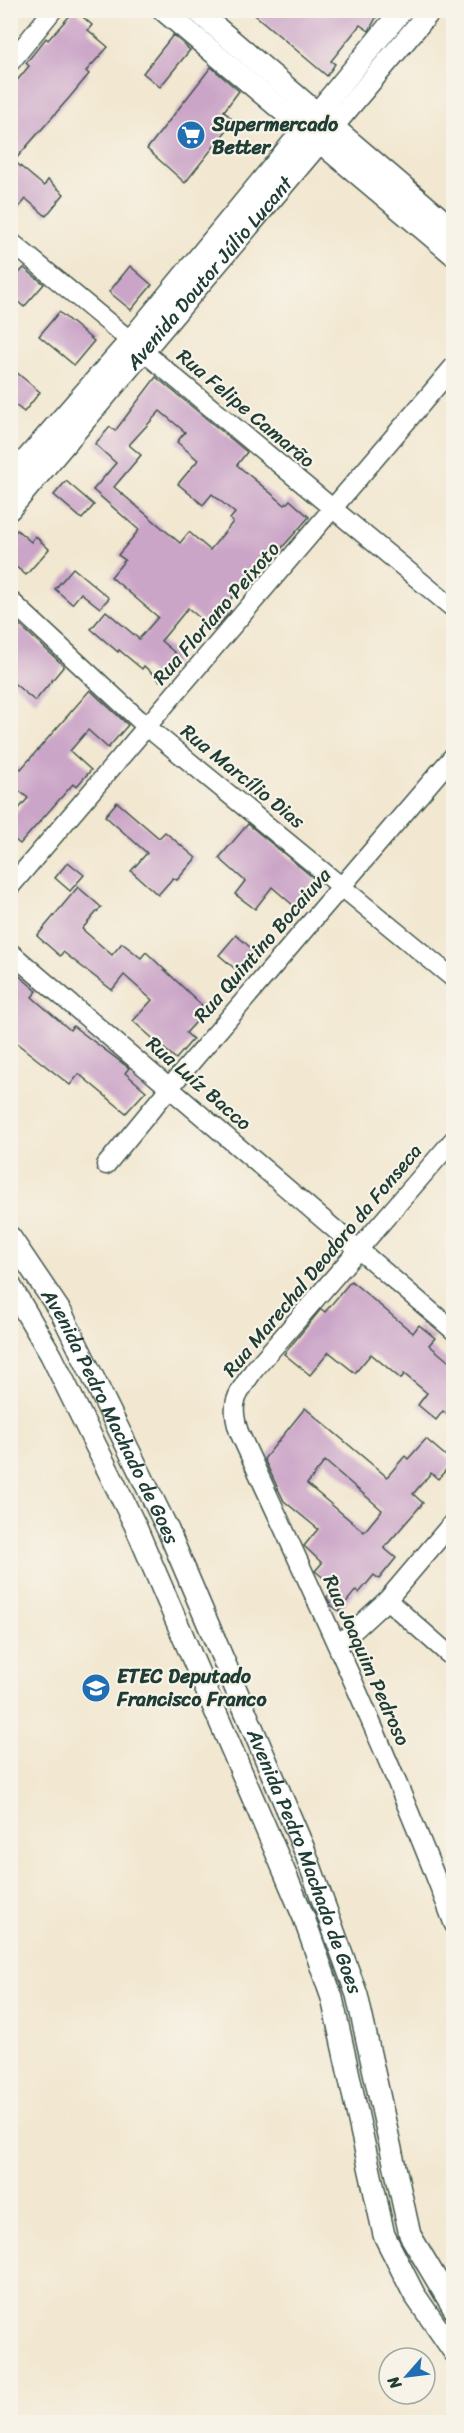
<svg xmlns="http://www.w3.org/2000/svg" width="464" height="2433" viewBox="0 0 464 2433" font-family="Sriracha,sans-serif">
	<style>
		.building { fill: #cba5c8; fill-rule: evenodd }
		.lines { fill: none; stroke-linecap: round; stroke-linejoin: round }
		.minor-casing { stroke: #3f564b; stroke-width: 21 }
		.tertiary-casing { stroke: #3f564b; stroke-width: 24 }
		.minor { stroke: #fff; stroke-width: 18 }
		.tertiary { stroke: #fff; stroke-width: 21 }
		.labels { text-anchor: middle; stroke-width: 4.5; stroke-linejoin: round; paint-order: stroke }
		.poi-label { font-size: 20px; font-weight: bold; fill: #1f3d34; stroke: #f7f3e8; text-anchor: start }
		.street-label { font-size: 20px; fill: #1f3d34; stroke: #f7f3e8 }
	</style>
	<rect width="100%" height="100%" fill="#f7f3e8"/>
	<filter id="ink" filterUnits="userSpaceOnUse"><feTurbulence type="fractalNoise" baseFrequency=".0167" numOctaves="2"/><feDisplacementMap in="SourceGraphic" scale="12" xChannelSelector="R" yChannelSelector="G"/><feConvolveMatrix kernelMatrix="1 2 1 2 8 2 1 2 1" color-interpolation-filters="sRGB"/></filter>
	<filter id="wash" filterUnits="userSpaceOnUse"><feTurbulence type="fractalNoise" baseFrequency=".008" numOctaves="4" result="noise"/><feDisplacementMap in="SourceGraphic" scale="24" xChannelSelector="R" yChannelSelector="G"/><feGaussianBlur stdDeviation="1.35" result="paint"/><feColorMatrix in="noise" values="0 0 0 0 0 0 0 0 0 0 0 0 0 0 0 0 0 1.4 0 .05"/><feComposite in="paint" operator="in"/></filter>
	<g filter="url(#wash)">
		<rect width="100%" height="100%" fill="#f2e7d0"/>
		<g id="blocks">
			<g class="building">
				<path d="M75 10 92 25 88 30 108 47 86 71 89 74 69 98 14 161 44 186 48 180 64 194 46 216 26 199 10 218V89L29 66 26 63 46 38 48 40Z"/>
				<path d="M249 10H380L369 31 360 25 331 61 335 64 327 76Z"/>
				<path d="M173 35 190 50 160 87 143 73Z"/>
				<path d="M211 67 239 91 224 111 234 121 185 183 147 149Z"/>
				<path d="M130 266 152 285 131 310 109 292Z"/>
				<path d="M24 268 44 284 24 307 10 295V282Z"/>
				<path d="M59 312 94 341 74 365 39 336Z"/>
				<path d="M10 367 40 392 24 412 10 401Z"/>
				<path d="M156 377 247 452 237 465 285 505 290 500 309 517 272 559 267 555 246 581 225 606 231 611 214 630 188 608 161 641 180 657 160 681 144 666 142 669 119 650 118 652 91 629 106 611 139 639 158 617 111 577 125 560 118 555 139 530 93 490 116 463 95 444 110 427 115 431ZM160 411 185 432 177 442 198 460 178 484 203 505 212 494 235 513 230 519 233 522 210 550 189 532 180 543 114 487 141 455 129 445Z"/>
				<path d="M66 481 94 505 82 519 54 495Z"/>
				<path d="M17 530 31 542 35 536 49 549 26 575 15 566H10V537Z"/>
				<path d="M73 568 109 598 100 608 81 593 72 604 55 589Z"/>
				<path d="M10 616 64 666 35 701 10 680Z"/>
				<path d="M90 690 128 725 108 748 88 730 70 751 91 770 76 787 73 784 20 844 10 836V819L28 798 10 783V760L21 769Z"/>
				<path d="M117 802 159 838 165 832 196 858 177 880 173 878 158 895 131 871 147 853 105 816Z"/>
				<path d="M248 824 316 880 294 906 272 887 255 909 235 894 245 881 219 858Z"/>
				<path d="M68 862 84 875 70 891 55 878Z"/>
				<path d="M78 887 101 907 82 929 112 955 122 943 141 958 146 952 207 1010 186 1033 193 1039 176 1059 133 1021 152 1000 124 975 112 990 63 952 60 956 37 936Z"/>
				<path d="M236 935 258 954 241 974 219 955Z"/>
				<path d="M10 968 37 991 32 997 70 1030 73 1026 129 1068 125 1073 146 1091 126 1113 79 1074 70 1085 10 1038Z"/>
				<path d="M351 1281 413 1333 419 1325 435 1338 429 1345 453 1365V1419L443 1411 436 1420 418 1405 427 1393 404 1374 401 1379 371 1354 355 1373 329 1352 310 1375 284 1354 321 1309 325 1312Z"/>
				<path d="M305 1408 387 1477 405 1456 408 1459 426 1439 453 1462 438 1479 431 1473 413 1494 423 1503 384 1548 396 1558 379 1579 374 1575 359 1593 356 1590 339 1611 331 1605 327 1597 335 1587 315 1571 322 1563 304 1546 318 1529 284 1501 264 1459ZM325 1461 382 1510 364 1532 307 1484Z"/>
			</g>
		</g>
	</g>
	<g filter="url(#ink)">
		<use href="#blocks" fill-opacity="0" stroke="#3f564b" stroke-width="1.5"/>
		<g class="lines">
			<g class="minor-casing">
				<g id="minor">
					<path d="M10 63 53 10"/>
					<path d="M10 241 454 609"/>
					<path d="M10 600 147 727 454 979"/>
					<path d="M10 887 454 366"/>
					<path d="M10 952 454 1331"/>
					<path d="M454 1139 254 1370C237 1395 229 1402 239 1432 314 1595 391 1757 454 1925"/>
					<path d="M106 1165 170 1087 454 755"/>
					<path d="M387 1600 454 1659"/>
					<path d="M338 1645 387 1600 454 1521"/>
				</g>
			</g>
			<g class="tertiary-casing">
				<g id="tertiary">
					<path d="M163 10 454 255"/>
					<path d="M196 10 454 230"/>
					<path d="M10 478 130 341 402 10"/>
					<path id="s1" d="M10 509 431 10"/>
					<path id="s2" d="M10 1237 62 1314 168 1530 304 1849 357 1995 410 2235 454 2309"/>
					<path d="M10 1285 51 1355 135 1525 276 1852 304 1918 332 1998 384 2235 414 2294 454 2352"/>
				</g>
			</g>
			<use href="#minor" class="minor"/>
			<use href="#tertiary" class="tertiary"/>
		</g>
	</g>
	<defs>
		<g id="supermarket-disc" transform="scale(1.5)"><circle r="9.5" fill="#1f6fb2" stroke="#f7f3e8"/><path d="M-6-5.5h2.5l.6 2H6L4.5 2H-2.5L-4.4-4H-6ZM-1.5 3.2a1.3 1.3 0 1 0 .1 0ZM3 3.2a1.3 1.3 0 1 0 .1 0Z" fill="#fff"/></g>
		<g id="university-disc" transform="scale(1.5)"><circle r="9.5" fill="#1f6fb2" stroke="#f7f3e8"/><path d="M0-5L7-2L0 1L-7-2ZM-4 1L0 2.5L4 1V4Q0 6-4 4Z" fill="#fff"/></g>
	</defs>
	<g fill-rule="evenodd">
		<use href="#supermarket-disc" x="191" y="135"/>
		<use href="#university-disc" x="96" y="1688"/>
	</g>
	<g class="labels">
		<g class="poi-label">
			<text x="212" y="131">Supermercado<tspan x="212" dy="23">Better</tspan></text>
			<text x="117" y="1683">ETEC Deputado<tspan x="117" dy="23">Francisco Franco</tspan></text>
		</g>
		<g class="street-label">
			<text dy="7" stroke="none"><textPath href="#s1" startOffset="309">Avenida Doutor Júlio Lucant</textPath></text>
			<text transform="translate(246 408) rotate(40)" y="7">Rua Felipe Camarão</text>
			<text transform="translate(216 613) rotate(-49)" y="7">Rua Floriano Peixoto</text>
			<text transform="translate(243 776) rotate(39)" y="7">Rua Marcílio Dias</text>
			<text transform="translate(262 945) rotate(-49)" y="7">Rua Quintino Bocaiuva</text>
			<text transform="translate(199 1083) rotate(41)" y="7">Rua Luíz Bacco</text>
			<text transform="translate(322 1260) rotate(-50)" y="7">Rua Marechal Deodoro da Fonseca</text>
			<text dy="7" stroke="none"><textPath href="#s2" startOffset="206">Avenida Pedro Machado de Goes</textPath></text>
			<text transform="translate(367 1660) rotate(66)" y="7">Rua Joaquim Pedroso</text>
			<text dy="7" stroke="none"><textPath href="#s2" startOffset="692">Avenida Pedro Machado de Goes</textPath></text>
		</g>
	</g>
	<rect width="464" height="2433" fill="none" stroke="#f7f3e8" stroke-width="36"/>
	<g transform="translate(407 2376) rotate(242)"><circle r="28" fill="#f7f3e8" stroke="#a1aaa0" stroke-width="1.5"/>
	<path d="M0-4.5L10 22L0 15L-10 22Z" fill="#1f6fb2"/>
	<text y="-9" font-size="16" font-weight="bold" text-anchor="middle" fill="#1f3d34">N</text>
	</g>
</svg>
